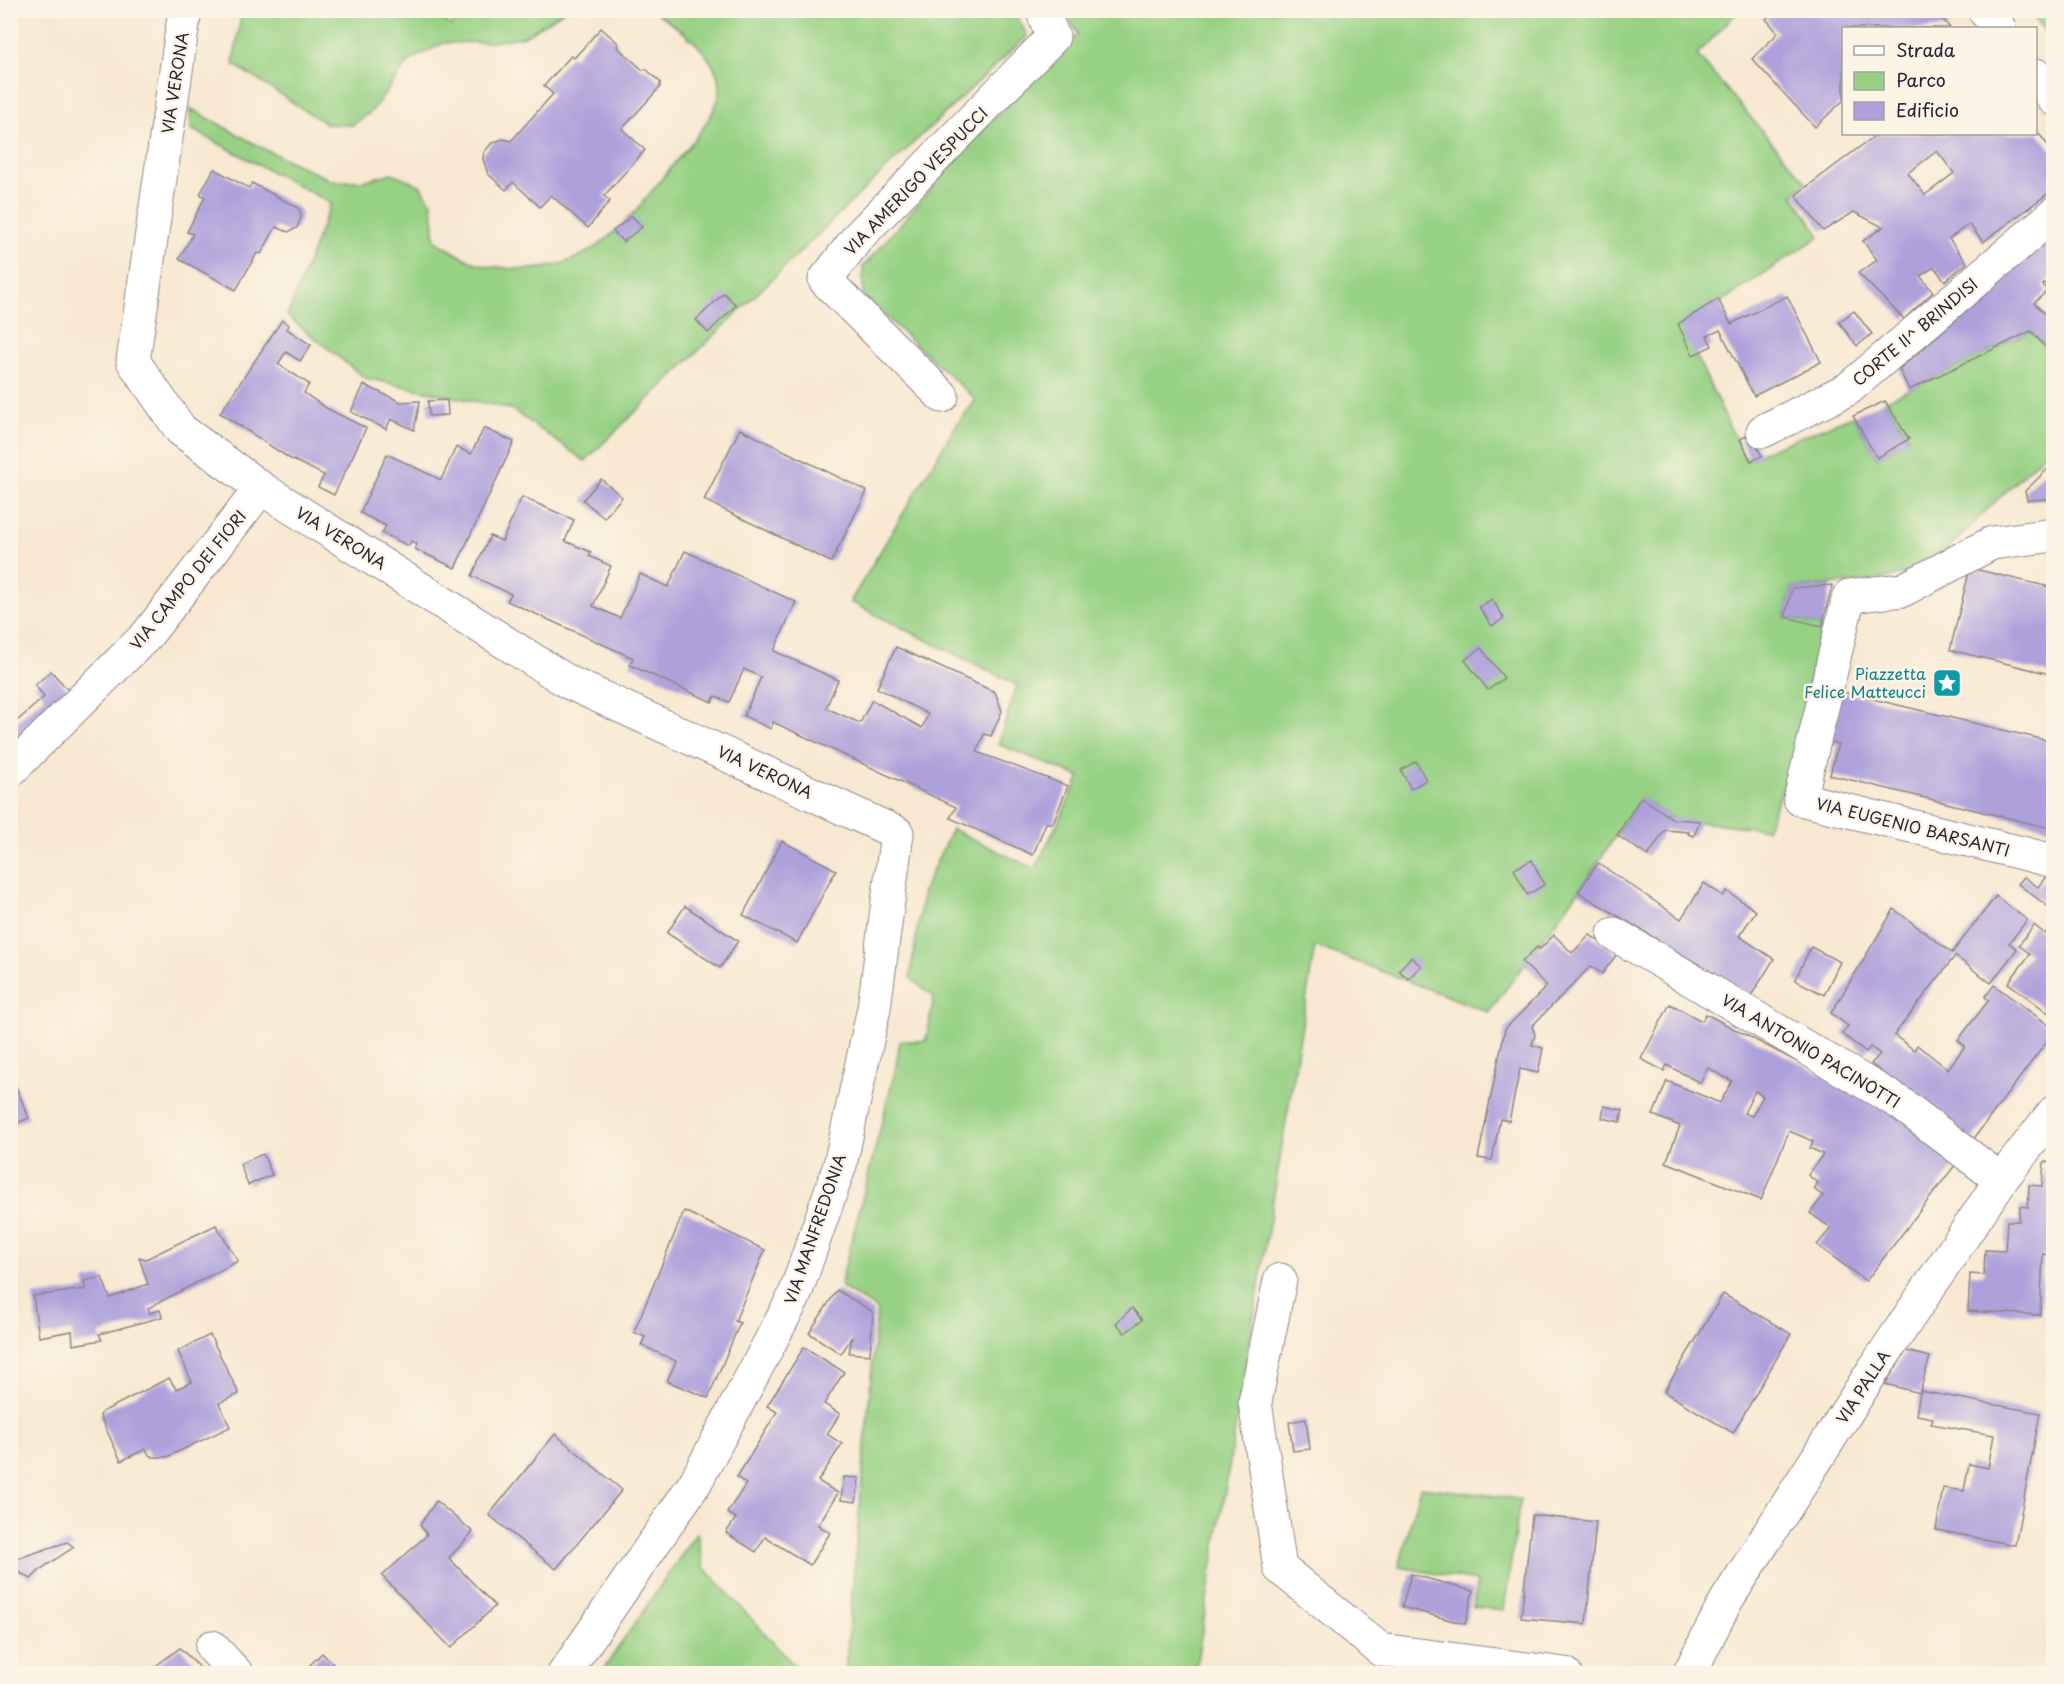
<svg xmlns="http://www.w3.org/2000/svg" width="2064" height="1684" viewBox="0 0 2064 1684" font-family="'Playpen Sans',sans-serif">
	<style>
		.green { fill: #97d184; stroke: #5c7a60; stroke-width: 1.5 }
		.building { fill: #aea1db; fill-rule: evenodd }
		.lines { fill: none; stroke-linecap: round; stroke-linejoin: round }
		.minor-casing { stroke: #8d8586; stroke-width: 35 }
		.minor { stroke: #fff; stroke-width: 33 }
		.labels { text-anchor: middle; stroke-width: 5; stroke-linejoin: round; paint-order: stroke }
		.street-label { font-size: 16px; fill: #22223b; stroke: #fcf5e5 }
		.culture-label { font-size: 16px; fill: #0d838f; stroke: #fcf5e5; text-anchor: end }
	</style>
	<rect width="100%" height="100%" fill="#fcf5e5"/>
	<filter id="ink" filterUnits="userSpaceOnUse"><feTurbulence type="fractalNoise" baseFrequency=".0167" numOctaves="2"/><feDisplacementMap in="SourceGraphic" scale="12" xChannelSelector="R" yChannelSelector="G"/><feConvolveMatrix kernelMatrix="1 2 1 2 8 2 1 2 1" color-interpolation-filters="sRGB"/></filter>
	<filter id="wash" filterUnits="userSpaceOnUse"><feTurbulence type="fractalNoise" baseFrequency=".008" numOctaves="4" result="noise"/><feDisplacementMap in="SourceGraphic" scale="24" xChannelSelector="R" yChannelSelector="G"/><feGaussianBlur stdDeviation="1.35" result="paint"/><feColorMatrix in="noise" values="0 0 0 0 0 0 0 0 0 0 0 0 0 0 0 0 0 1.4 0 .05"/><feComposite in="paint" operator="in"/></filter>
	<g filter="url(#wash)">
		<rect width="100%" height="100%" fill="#f8e8d1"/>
		<g class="green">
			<path d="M242 11H435L451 26 463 11H564L525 36 492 42 443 43 414 58 403 69 371 112 353 125 326 124 233 64Z"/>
			<path d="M653 11H1015L1027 36 874 180 585 461 511 409 365 378 287 316 331 203 191 129 190 108 264 149 333 181H363L392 173 420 185 432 204 435 241C449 248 464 260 479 264 488 267 498 267 506 268 589 279 631 217 677 160 691 144 722 108 720 87 716 53 680 28 653 11Z"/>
			<path d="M1064 11H1738L1697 55 1806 182 1793 195 1820 236 1683 328 1745 459 1853 416 1877 458 1909 438 1885 401 2031 331 2050 352 2053 349V445L1935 561 1904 574 1873 581 1792 588 1785 617 1822 626 1789 772 1766 829 1673 819 1641 798 1578 892 1489 1012 1315 946 1195 1673H845L877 1310 840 1286 895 1071 900 1041H926L934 997 910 978 923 891 952 829 1035 869 1080 777 998 744 1017 685 850 602 955 427 976 400 863 296V267L974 139 1078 34Z"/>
			<path d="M2027 11H2053V38Z"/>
			<path d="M1420 1487 1520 1499 1504 1610 1473 1607 1477 1581 1399 1567Z"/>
			<path d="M697 1532 703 1566 801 1673H601Z"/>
		</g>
		<g id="blocks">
			<g class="building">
				<path d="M1775 10H1936L1950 28H1844V100L1815 127 1752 59 1778 33 1766 19Z"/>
				<path d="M601 28 618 43 617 47 643 70 646 69 660 82V87L622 129 645 150 604 196 610 201 588 228 551 195 540 207 513 182 506 190 488 174 483 159 484 152 492 143 503 139 511 141 553 94 544 86 571 56 574 58Z"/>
				<path d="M2036 130 2054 153V189L1983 242 1969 224 1949 239 1967 263 1945 281 1934 267 1920 276 1933 292 1904 319 1858 273 1877 260 1863 241 1883 227 1854 212 1823 231 1796 195 1877 134H2036ZM1937 151 1954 173 1925 195 1908 173Z"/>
				<path d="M214 169 249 188 252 183 297 207 300 211 301 217 297 228 288 232 276 227 261 254 257 253 236 290 179 259 193 234 187 232 205 197 200 194Z"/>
				<path d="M632 216 642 227 623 242 613 231Z"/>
				<path d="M2054 235V276L2043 285 2047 291 2034 303 2052 321 2054 320V349L2050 352 2031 331 1909 390 1899 369Z"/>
				<path d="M724 293 736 305 708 333 696 320Z"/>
				<path d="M1787 296 1821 362 1754 396 1720 330 1707 336 1712 346 1693 355 1678 324 1718 299 1731 324Z"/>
				<path d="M1854 311 1872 334 1857 346 1839 322Z"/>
				<path d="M282 320 289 325 287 329 311 345 300 361 286 352 278 364 309 384 304 393 328 409 366 428 334 495 318 487 324 475 289 458 220 413Z"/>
				<path d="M364 385 401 402 420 401 414 430 391 419 386 429 351 412Z"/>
				<path d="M447 400 448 415 429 416 428 401Z"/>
				<path d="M1885 401 1909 439 1877 458 1853 416Z"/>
				<path d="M484 428 514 442 455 568 415 549 417 544 411 541 409 546 382 533 386 526 360 513 387 454 441 480 456 447 471 454Z"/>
				<path d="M740 429 867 491 831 562 704 500Z"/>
				<path d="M1750 434 1762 456 1751 461 1740 439Z"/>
				<path d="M2054 463V499L2027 500 2025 491Z"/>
				<path d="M601 479 622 497 604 518 583 500Z"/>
				<path d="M522 497 574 520 565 541 591 552 589 556 611 566 593 606 620 618 640 574 668 587 685 551 796 602 774 651 838 680 826 708 860 723 872 700 922 728 928 714 877 688 896 647 995 692 1002 711 991 736 984 734 977 752 1068 786 1053 823H1046L1033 855 950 818 956 807 773 722 771 729 744 716 761 677 744 669 729 702 715 696 712 702 630 665 633 658 507 601 511 594 472 576 490 536 502 541Z"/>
				<path d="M1970 568 2054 588V675L1950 650Z"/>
				<path d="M1832 585 1822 626 1785 617 1792 588Z"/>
				<path d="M1492 599 1504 618 1492 626 1479 607Z"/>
				<path d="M1481 648 1504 678 1488 690 1465 660Z"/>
				<path d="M51 671 69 691 10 752V715L17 721 44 697 35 685Z"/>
				<path d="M1839 691 2054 742V829L1830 775 1838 744 1827 741Z"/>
				<path d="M1416 761 1426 780 1411 789 1401 770Z"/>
				<path d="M1641 797 1673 819 1700 821 1694 836 1688 834 1689 832 1665 830 1648 856 1617 835Z"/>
				<path d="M782 841 836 870 797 943 743 915Z"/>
				<path d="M1532 860 1544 885 1527 895 1514 869Z"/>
				<path d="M1598 863 1681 919 1704 883 1723 896 1727 891 1756 911 1739 936 1774 959 1751 996 1578 892Z"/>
				<path d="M2051 870 2054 872V911L2018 884 2024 877 2038 887Z"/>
				<path d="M1996 896 2027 920 2009 943 2017 949 1991 983 1955 956 1894 1035 1914 1050 1917 1045 1948 1069 1965 1046 1958 1040 1989 1000 1985 997 1994 985 2054 1029V1033L2045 1044 1972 1141 1871 1064 1880 1054 1870 1047 1866 1052 1842 1034 1848 1026 1831 1013 1894 909 1952 953Z"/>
				<path d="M685 906 738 941 720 968 667 933Z"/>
				<path d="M2054 923V1017L2008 983 2030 954 2019 945 2034 925 2045 934Z"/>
				<path d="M1554 935 1572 953 1590 935 1617 954 1602 974 1591 966 1532 1026 1535 1035 1532 1045 1543 1048 1538 1073 1520 1069 1509 1121 1500 1119 1492 1160 1478 1158 1505 1029 1547 986 1522 962 1537 947 1540 949Z"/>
				<path d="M1811 947 1840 962 1824 995 1795 980Z"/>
				<path d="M1411 957 1421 966 1408 979 1399 970Z"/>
				<path d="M1670 1004 1702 1021 1706 1014 1909 1121 1959 1160 1866 1281 1817 1245 1831 1228 1810 1213 1823 1196 1814 1189 1818 1183 1808 1175 1823 1154 1810 1148 1813 1141 1789 1131 1761 1200 1666 1162 1680 1126 1653 1115 1667 1081 1720 1103 1732 1081 1708 1068 1700 1083 1667 1065 1664 1071 1641 1059ZM1755 1091 1763 1096 1752 1116 1744 1113Z"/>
				<path d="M10 1072 29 1118 10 1126Z"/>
				<path d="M1604 1106 1623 1110 1620 1122 1602 1118Z"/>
				<path d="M263 1154 272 1175 248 1185 240 1164Z"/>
				<path d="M2044 1162H2054V1232L2052 1255 2043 1254 2040 1315 1968 1311 1970 1274 1984 1275 1985 1250 2005 1251 2007 1221H2019L2020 1206 2028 1207 2029 1185 2042 1186Z"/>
				<path d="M684 1211 765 1250 735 1321 740 1323 708 1398 667 1381 676 1361 641 1345 645 1337 634 1332Z"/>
				<path d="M216 1225 238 1261 148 1308 150 1313 160 1310 162 1317 99 1334 102 1340 73 1345 72 1331 39 1337 33 1296 86 1289 84 1281 102 1277 110 1298 148 1284 139 1257 146 1259Z"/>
				<path d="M837 1290 873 1312 870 1355 849 1353 852 1337 841 1354 809 1333Z"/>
				<path d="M1723 1294 1791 1334 1733 1433 1664 1392Z"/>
				<path d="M1132 1308 1142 1320 1125 1333 1116 1323Z"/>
				<path d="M210 1335 239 1394 219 1403 230 1427 167 1457H153L149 1455 146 1449 121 1461 100 1416 102 1412 169 1378 176 1389 192 1382 178 1351Z"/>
				<path d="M804 1347 844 1372 824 1404 840 1414 827 1434 842 1444 818 1481 838 1493 818 1525 830 1533 810 1565 765 1537 756 1552 726 1533 736 1518 727 1513 746 1484 737 1477 777 1412 767 1406Z"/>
				<path d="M1906 1351 1930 1357 1920 1391 2040 1413 2015 1545 1936 1530 1943 1488 1964 1491 1969 1464 1988 1468 1994 1435 1931 1424 1933 1418 1916 1415 1920 1393 1885 1384Z"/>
				<path d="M1306 1419 1310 1449 1293 1451 1289 1422Z"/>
				<path d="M555 1434 622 1490 556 1569 489 1515Z"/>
				<path d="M844 1477 859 1478 856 1502 841 1500Z"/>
				<path d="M436 1501 473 1532 449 1558 495 1606 451 1648 382 1576 427 1535 420 1525Z"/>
				<path d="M1532 1515 1596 1522 1586 1624 1521 1618Z"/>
				<path d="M67 1542 74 1547 41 1569 31 1579 19 1572 10 1575V1561Z"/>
				<path d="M1411 1574 1473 1591 1465 1624 1402 1607Z"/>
				<path d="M180 1648 206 1674H145Z"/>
				<path d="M322 1653 343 1674H301Z"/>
			</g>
		</g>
	</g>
	<g filter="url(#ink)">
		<use href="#blocks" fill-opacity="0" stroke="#8d8586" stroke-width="1.5"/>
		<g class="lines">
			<g class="minor-casing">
				<g id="minor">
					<path d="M185 10 133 361 181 430 261 488 568 682 897 833 874 1008 840 1165 794 1297 695 1483 564 1674"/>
					<path d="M1984 10 1999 28"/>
					<path d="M2036 75 2054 99"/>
					<path d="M942 396 825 280 858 237 1053 37 1042 10"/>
					<path d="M1763 431 1848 389 2054 214"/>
					<path d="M2054 535 1992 543 1903 590 1849 596 1800 799 2054 861"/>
					<path d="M10 771 147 635 261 488"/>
					<path d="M1614 934 1900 1103 2001 1180"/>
					<path d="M1280 1280 1255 1402 1280 1568 1381 1650 1565 1674"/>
					<path d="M212 1647 237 1674"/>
					<path d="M1689 1674 1726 1601 1874 1369 2001 1180 2054 1112"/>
				</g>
			</g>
			<use href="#minor" class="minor"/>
		</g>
	</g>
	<defs>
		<g id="sight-square" transform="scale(1.5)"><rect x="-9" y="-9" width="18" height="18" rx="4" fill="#0f9aa8" stroke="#fcf5e5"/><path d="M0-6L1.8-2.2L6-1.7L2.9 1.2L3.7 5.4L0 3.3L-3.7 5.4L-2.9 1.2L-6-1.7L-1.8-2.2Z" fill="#fff"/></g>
	</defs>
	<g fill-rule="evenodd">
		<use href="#sight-square" x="1947" y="683"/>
	</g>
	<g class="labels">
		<g class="street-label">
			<text transform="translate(175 83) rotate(-81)" y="6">VIA VERONA</text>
			<text transform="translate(916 181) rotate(-46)" y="6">VIA AMERIGO VESPUCCI</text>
			<text transform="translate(1915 332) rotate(-40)" y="6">CORTE II^ BRINDISI</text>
			<text transform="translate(341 538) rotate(32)" y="6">VIA VERONA</text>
			<text transform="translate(188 580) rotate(-51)" y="6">VIA CAMPO DEI FIORI</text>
			<text transform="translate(765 772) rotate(25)" y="6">VIA VERONA</text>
			<text transform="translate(1913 827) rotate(14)" y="6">VIA EUGENIO BARSANTI</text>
			<text transform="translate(1811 1051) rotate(31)" y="6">VIA ANTONIO PACINOTTI</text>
			<text transform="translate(815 1229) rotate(-71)" y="6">VIA MANFREDONIA</text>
			<text transform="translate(1863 1387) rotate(-57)" y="6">VIA PALLA</text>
		</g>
		<g class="culture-label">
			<text x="1926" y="680">Piazzetta<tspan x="1926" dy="18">Felice Matteucci</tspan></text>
		</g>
	</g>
	<rect width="2064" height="1684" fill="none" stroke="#fcf5e5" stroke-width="36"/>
	<rect x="1842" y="27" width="195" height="108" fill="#fcf5e5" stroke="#a5a1a1" stroke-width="1.5"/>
	<rect x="1854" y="46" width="30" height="9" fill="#ffffff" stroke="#a5a1a1" stroke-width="1.5"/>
	<text x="1896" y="57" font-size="18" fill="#22223b">Strada</text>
	<rect x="1854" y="72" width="30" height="18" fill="#97d184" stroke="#a5a1a1" stroke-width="1.5"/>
	<text x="1896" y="87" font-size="18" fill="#22223b">Parco</text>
	<rect x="1854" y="102" width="30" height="18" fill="#aea1db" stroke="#a5a1a1" stroke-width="1.5"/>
	<text x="1896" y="117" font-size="18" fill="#22223b">Edificio</text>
</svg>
